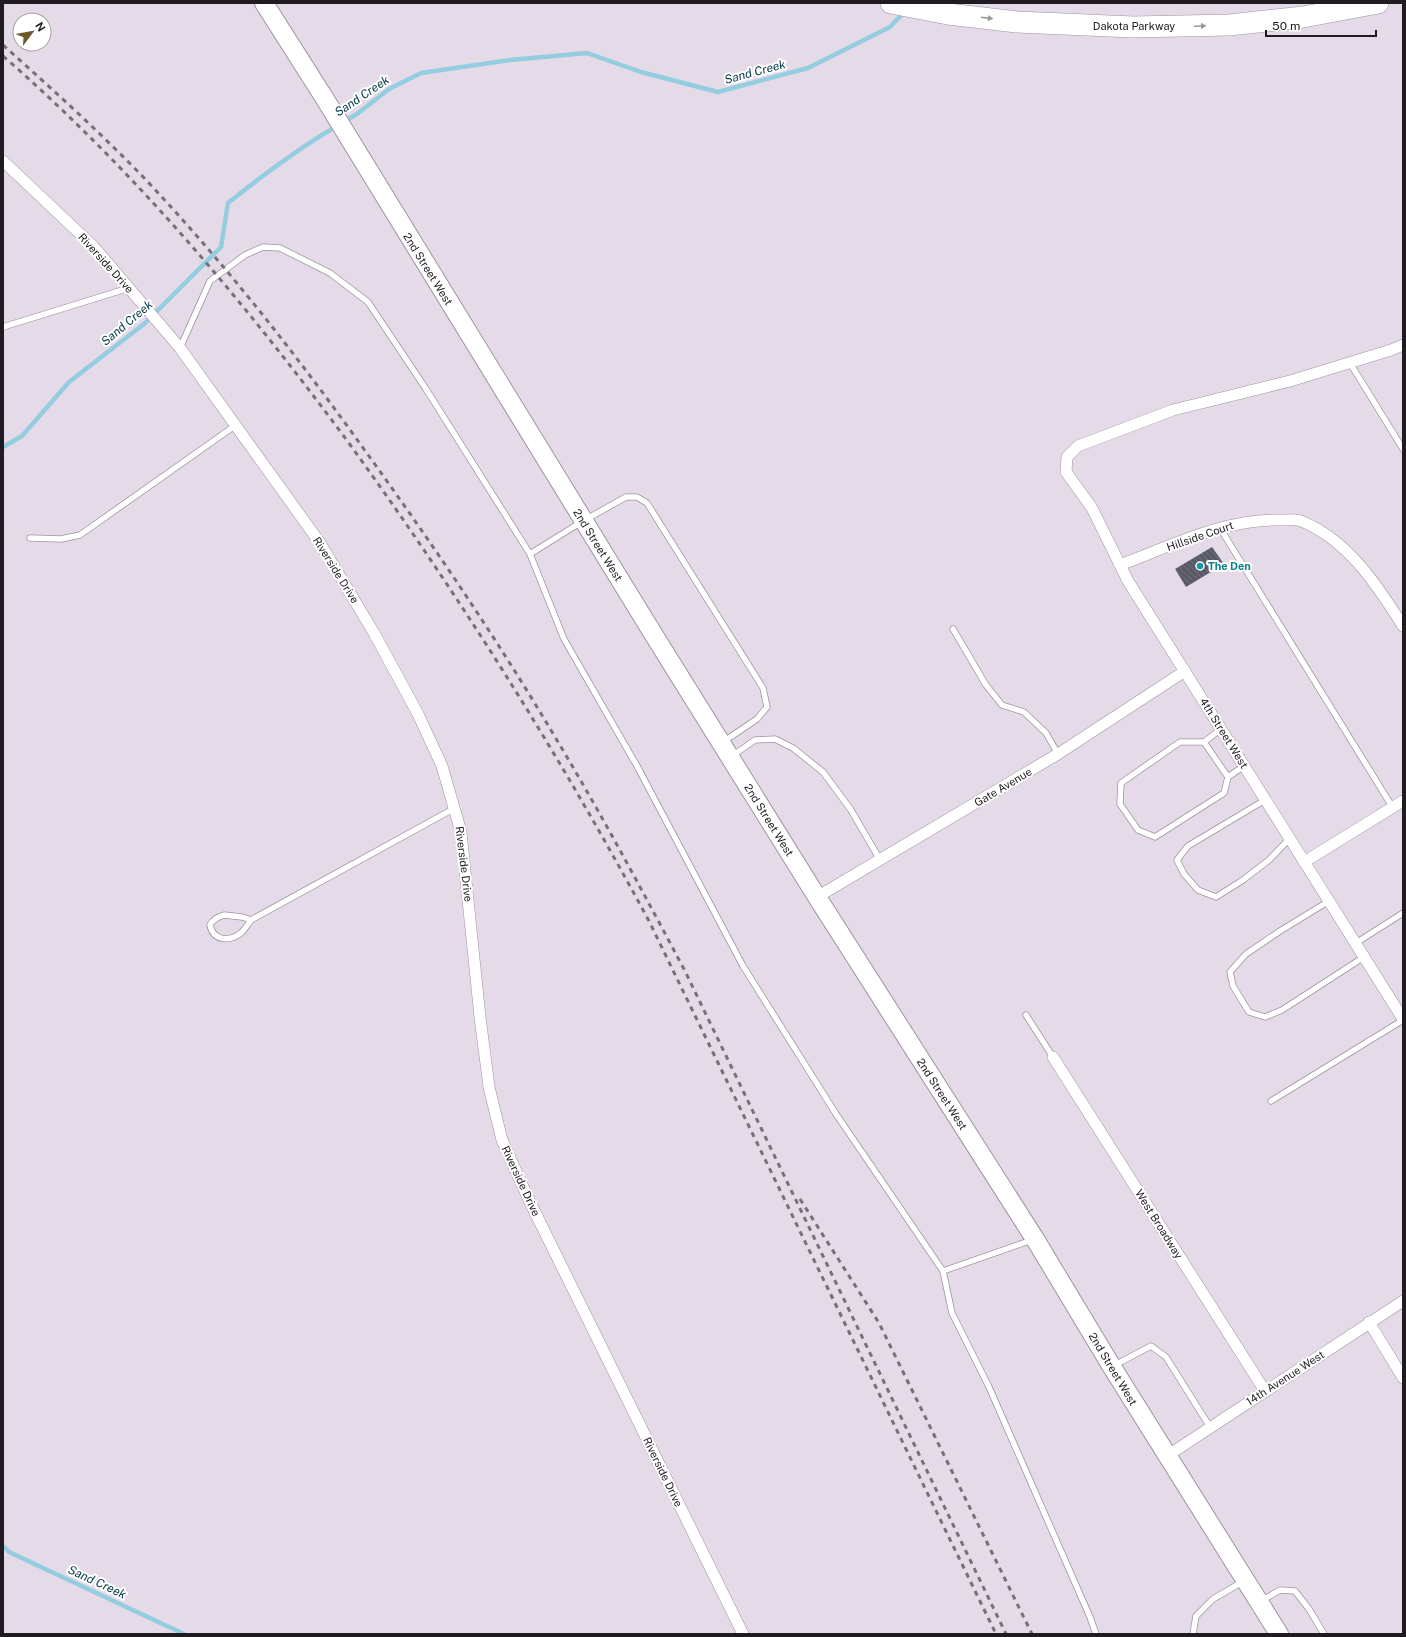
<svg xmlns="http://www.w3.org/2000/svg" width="1406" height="1637" viewBox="0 0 1406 1637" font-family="'Public Sans',sans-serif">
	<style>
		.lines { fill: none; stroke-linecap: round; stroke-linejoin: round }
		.stream { stroke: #93cddf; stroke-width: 4.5 }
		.building { fill: url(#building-back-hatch) }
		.lane-casing { stroke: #9d93a0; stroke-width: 7 }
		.street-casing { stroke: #9d93a0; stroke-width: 12 }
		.primary-casing { stroke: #9d93a0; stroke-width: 20 }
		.highway-casing { stroke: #9d93a0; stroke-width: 22 }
		.lane { stroke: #fff; stroke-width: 5.5 }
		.street { stroke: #fff; stroke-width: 11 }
		.primary { stroke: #fff; stroke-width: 18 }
		.highway { stroke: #fff; stroke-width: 21 }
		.rail { stroke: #777079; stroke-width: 3; stroke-dasharray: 5 5; stroke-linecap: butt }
		.oneway { fill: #9a989b }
		.culture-dot { fill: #0f9aa8; stroke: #fff; stroke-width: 1.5 }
		.labels { text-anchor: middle; stroke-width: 4; stroke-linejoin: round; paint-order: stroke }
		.street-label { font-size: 11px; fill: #1f1b20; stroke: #fff }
		.culture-label { font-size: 11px; font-weight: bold; fill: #0d838f; stroke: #fff; text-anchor: start }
		.water-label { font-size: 12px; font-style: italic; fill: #043b48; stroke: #fff }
	</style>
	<defs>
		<pattern id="building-back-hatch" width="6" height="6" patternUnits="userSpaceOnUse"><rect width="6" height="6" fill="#585a67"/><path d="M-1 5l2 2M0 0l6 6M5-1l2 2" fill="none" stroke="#71727c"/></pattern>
	</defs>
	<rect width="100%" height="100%" fill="#e5dae8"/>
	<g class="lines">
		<g class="stream">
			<path d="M343 122 357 114 389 89 421 73 510 60 587 53 641 72 718 92 808 68 890 27 904 12"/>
			<path d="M3 447 22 436 69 382 144 324 221 247 228 203C263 175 299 148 337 126"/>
			<path d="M3 1546 9 1552 184 1634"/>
		</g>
	</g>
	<path class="building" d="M1212 547 1224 564 1186 587 1175 569Z"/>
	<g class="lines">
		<g class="lane-casing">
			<g id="lane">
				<path d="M3 327 129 288"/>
				<path d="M180 348 210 281 245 255 263 247 280 248 330 273 368 302 426 389 530 554 564 639 637 766 743 966 836 1114 943 1271 952 1313 989 1387 1090 1617 1096 1634"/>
				<path d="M1350 363 1403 449"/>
				<path d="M1220 528 1393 808"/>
				<path d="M30 538 61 539 80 535 236 425"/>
				<path d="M530 554 583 521 626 497H637L647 503 763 688 767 707 757 719 723 742"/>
				<path d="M953 629 986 685 1002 705 1024 712 1046 733 1058 754"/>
				<path d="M1221 729 1204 742H1180L1121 783 1120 804 1138 830 1155 837 1224 793 1228 777 1244 766"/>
				<path d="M1204 742 1228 777"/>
				<path d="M732 756 755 740 775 739 793 748 823 772 851 810 880 860"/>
				<path d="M1265 800 1188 846 1177 860 1184 874 1198 890 1216 897 1243 880 1269 860 1290 838"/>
				<path d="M1329 901 1280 931 1246 954 1230 972 1233 986 1249 1012 1265 1017 1282 1010 1364 957"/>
				<path d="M224 915 242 917 251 920C248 924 245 929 241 933 229 942 213 941 210 925 213 919 218 917 224 915Z"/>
				<path d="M251 920 455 808"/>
				<path d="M1356 943 1403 913"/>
				<path d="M1026 1015 1053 1057"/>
				<path d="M1271 1101 1403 1020"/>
				<path d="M943 1271 1032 1240"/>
				<path d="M1113 1366 1151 1346 1166 1357 1210 1427"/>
				<path d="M1261 1601 1280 1590 1295 1591 1309 1609 1324 1634"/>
				<path d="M1193 1634 1196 1616 1213 1599 1244 1581"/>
			</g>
		</g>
		<g class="street-casing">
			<g id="street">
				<path d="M3 161 94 247 180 348 320 543 374 633 418 714 442 766 461 832 480 1017 489 1087 502 1140 529 1200 743 1634"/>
				<path d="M1403 345 1391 350 1290 381 1173 410 1078 446 1067 457 1066 472 1092 508 1128 581 1403 1019"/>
				<path d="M1120 565C1173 545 1226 518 1283 520 1289 520 1296 519 1301 521 1348 540 1377 585 1403 626"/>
				<path d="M1304 862 1403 801"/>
				<path d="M817 897 1058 754 1185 671"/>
				<path d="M1053 1057 1265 1391"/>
				<path d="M1369 1322 1403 1378"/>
				<path d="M1167 1456 1403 1301"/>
			</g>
		</g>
		<g class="primary-casing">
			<path id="primary" d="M264 3 325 99 652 632 817 897 1035 1239 1112 1367 1279 1634"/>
		</g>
		<g class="highway-casing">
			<path id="highway" d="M891 3 948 14 1017 22 1133 27 1229 25 1303 17 1378 3"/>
		</g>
		<use href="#lane" class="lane"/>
		<use href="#street" class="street"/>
		<use href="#primary" class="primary"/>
		<use href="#highway" class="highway"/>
		<g class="rail">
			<path d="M3 45C52 89 101 133 147 181 227 266 298 357 366 452 434 546 499 642 558 742 603 817 644 894 685 971L1006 1634"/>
			<path d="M3 56C135 171 247 305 351 446 461 598 560 756 649 921L996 1634"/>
			<path d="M800 1199 879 1323 1032 1634"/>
		</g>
	</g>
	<defs><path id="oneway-solid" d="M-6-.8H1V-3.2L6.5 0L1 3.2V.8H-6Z"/></defs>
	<g class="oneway">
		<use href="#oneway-solid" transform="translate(987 18) rotate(7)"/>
		<use href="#oneway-solid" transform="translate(1200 26) rotate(-2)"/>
	</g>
	<circle class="culture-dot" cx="1200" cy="566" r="4"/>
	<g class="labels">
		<g class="street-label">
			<text x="1134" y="30">Dakota Parkway</text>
			<text transform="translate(106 263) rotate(48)" y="4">Riverside Drive</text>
			<text transform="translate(428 269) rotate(58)" y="4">2nd Street West</text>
			<text transform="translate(1200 536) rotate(-19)" y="4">Hillside Court</text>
			<text transform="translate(598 545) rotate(58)" y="4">2nd Street West</text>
			<text transform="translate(336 570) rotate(58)" y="4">Riverside Drive</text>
			<text transform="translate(1224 733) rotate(58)" y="4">4th Street West</text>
			<text transform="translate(1003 787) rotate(-31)" y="4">Gate Avenue</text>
			<text transform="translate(769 820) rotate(58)" y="4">2nd Street West</text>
			<text transform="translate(464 864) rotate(83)" y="4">Riverside Drive</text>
			<text transform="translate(942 1094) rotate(57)" y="4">2nd Street West</text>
			<text transform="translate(521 1181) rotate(65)" y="4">Riverside Drive</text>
			<text transform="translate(1159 1224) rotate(58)" y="4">West Broadway</text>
			<text transform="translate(1113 1369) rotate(59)" y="4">2nd Street West</text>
			<text transform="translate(1285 1378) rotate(-33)" y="4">14th Avenue West</text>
			<text transform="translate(663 1472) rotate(64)" y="4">Riverside Drive</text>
		</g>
		<g class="culture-label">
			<text x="1208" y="570">The Den</text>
		</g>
		<g class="water-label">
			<text transform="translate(755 72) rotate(-15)" y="4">Sand Creek</text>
			<text transform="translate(362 96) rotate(-34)" y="4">Sand Creek</text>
			<text transform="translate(127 323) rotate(-40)" y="4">Sand Creek</text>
			<text transform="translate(97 1582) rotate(25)" y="4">Sand Creek</text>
		</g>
	</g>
	<rect width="1406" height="1637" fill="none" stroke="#1f1b20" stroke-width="8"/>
	<g transform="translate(32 32) rotate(58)"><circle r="19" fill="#ffffff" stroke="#a5a4a6"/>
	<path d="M0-3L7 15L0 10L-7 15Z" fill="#6b5826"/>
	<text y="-6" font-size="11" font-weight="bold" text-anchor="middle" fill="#1f1b20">N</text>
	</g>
	<path d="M1266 30v6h110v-6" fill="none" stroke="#1f1b20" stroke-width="2"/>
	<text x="1272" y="30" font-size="12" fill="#1f1b20" stroke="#ffffff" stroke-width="3" paint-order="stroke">50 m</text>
</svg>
